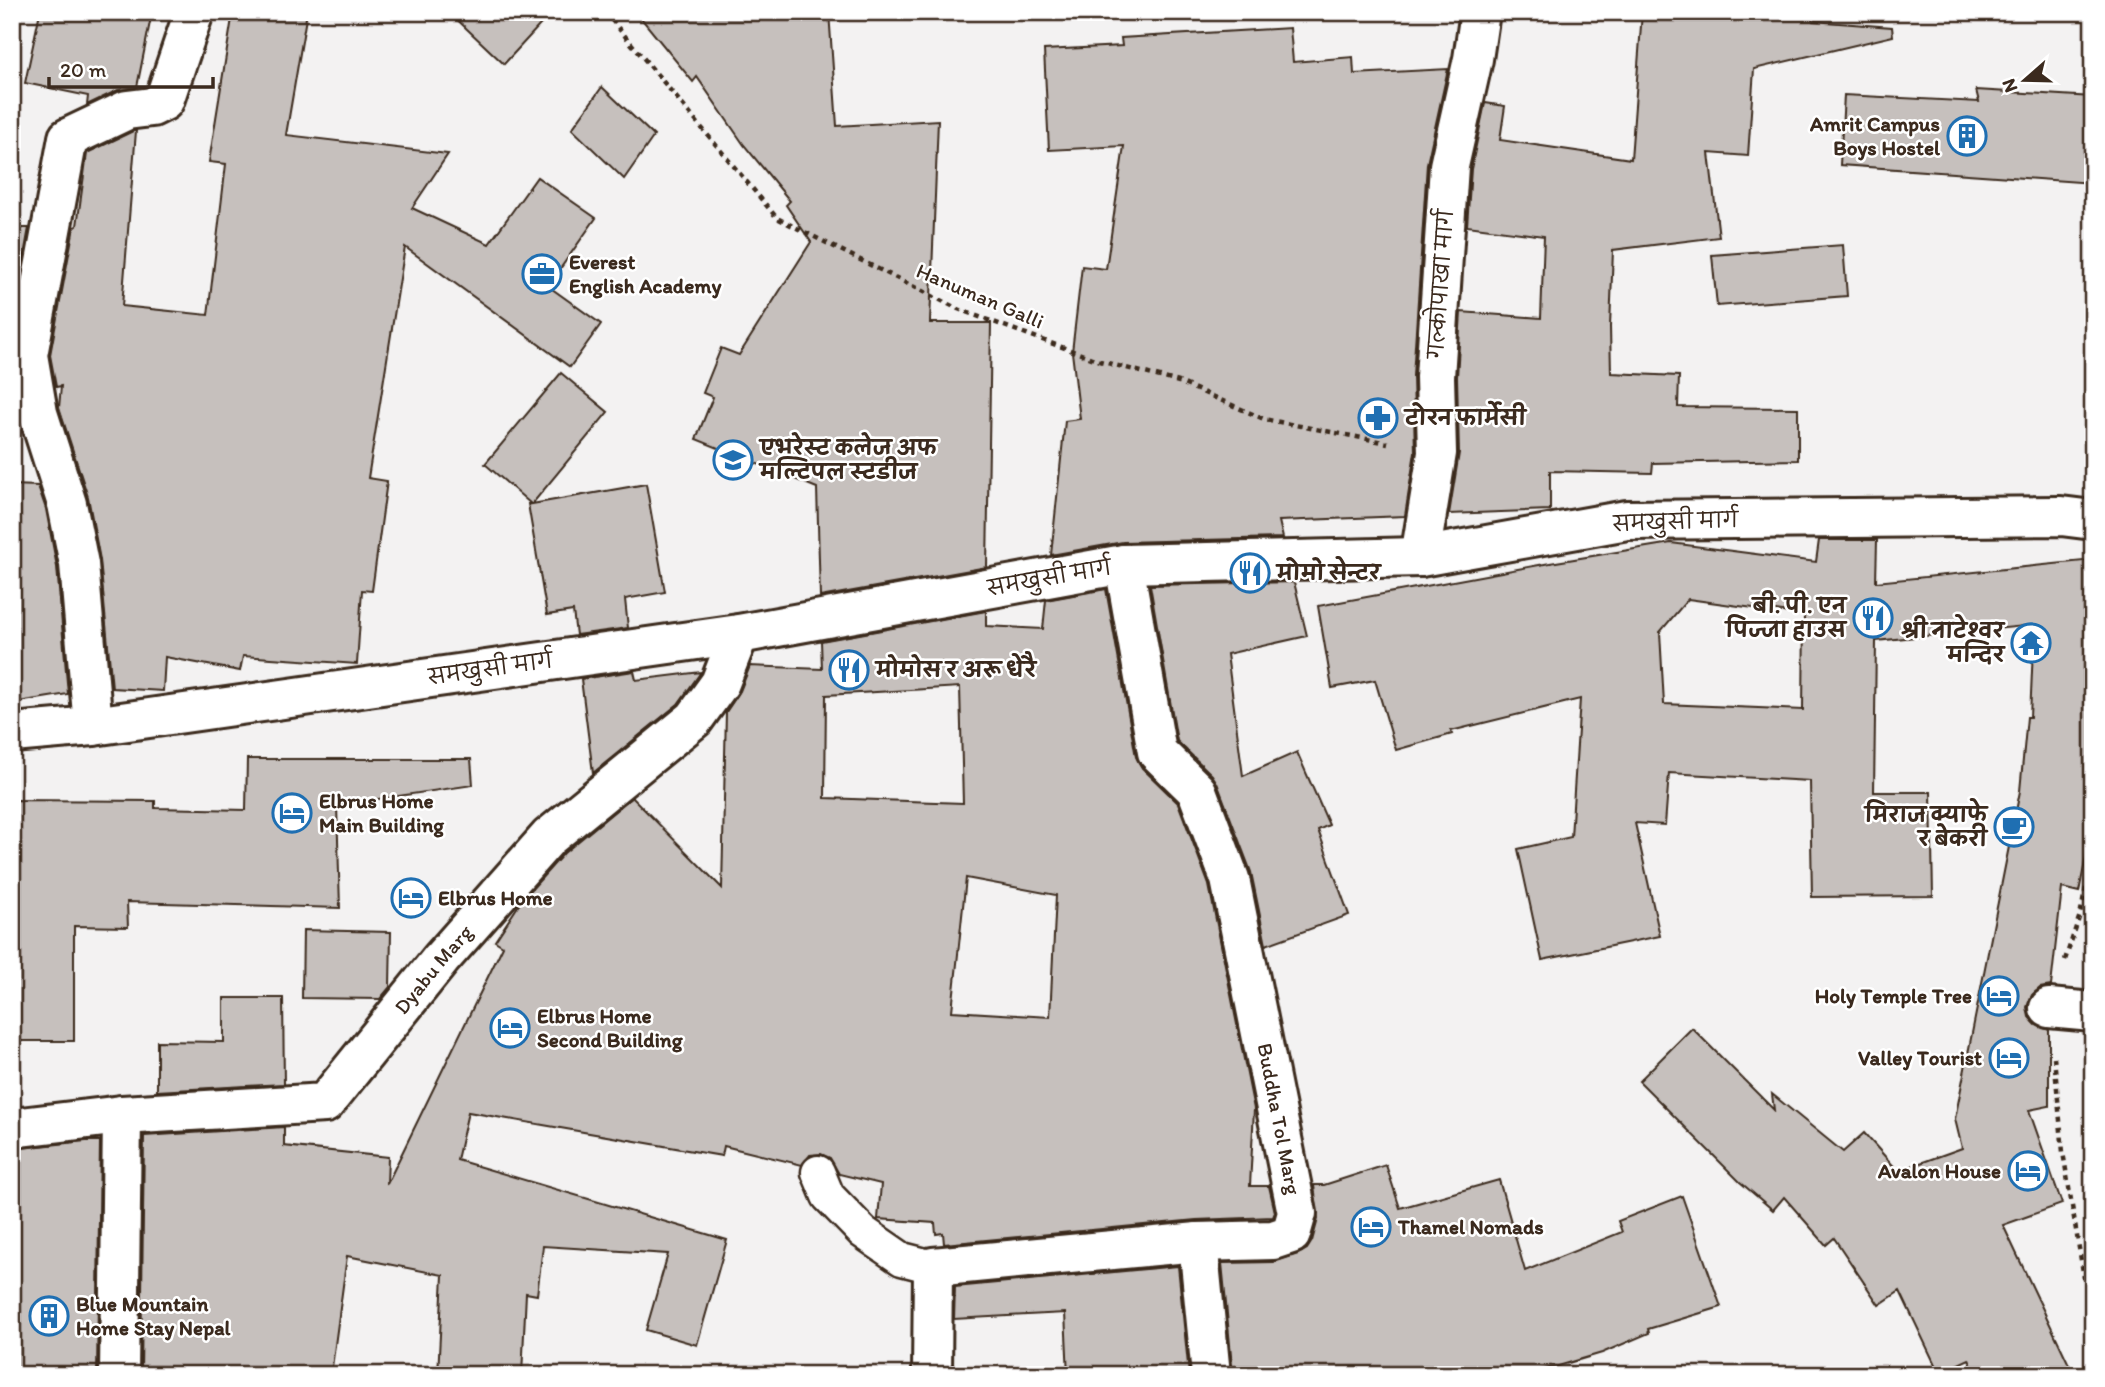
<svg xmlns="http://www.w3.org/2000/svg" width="2105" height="1387" viewBox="0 0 2105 1387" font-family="Itim,'Playpen Sans Deva',sans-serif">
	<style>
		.building { fill: #c6c0bd; stroke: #3b2a1e; stroke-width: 2; fill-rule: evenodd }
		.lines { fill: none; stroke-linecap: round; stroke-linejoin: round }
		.lane-casing { stroke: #3b2a1e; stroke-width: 37 }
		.street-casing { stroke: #3b2a1e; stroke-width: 44 }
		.secondary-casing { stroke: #3b2a1e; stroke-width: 44 }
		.path { stroke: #3b2a1e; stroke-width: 4.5; stroke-dasharray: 5 5; stroke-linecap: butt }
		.lane { stroke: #fff; stroke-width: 32 }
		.street { stroke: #fff; stroke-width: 38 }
		.secondary { stroke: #fff; stroke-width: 38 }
		.labels { text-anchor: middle; stroke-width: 5; stroke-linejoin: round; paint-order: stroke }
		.poi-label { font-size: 21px; font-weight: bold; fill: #3b2a1e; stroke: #fff; text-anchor: start }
		.street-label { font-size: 21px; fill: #3b2a1e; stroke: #fff }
	</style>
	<rect width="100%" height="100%" fill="#f3f2f2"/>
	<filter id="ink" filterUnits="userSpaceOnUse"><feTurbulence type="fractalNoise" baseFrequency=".0143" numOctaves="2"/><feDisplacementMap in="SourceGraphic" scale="14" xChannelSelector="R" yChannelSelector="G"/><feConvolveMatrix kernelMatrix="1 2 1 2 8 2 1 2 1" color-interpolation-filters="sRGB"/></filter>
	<g filter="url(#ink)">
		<g class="building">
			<path d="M40 12H152L137 87 118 90 87 105 88 96 25 83Z"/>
			<path d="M233 12H307L286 135 448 154 412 208 489 244 537 177 596 218 548 286 601 324 570 367 405 247 368 478 387 481 372 591 362 590 357 664 243 656 240 671 165 657 163 691 112 688 100 560 88 497 59 408 61 386 56 387 50 355 74 227 77 226 87 153 133 131H136L122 306 208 315 226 164 209 162Z"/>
			<path d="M449 12H552L504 64Z"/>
			<path d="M636 12H829L837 126 938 120 930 323H991L987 567 820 597 817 488 696 439 713 397 703 393 721 348 739 355 811 242 786 205 790 201 744 145 697 77 693 82Z"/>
			<path d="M1642 12H1704L1768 17 1767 12H1811L1813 21 1892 27 1893 36 1754 69 1748 156 1709 153 1719 237 1613 250 1610 327 1611 373 1679 376 1678 407 1798 408V460L1653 463 1652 473 1550 471V510L1449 514 1459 453 1457 377 1461 312 1541 318 1544 236 1467 226 1471 169 1485 103 1505 106 1500 140 1631 159Z"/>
			<path d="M1290 28 1293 62 1353 57 1354 74 1448 69 1427 164 1413 376 1415 452 1405 516 1279 521 1283 538 1123 542 1051 555 1065 421 1080 419 1072 352 1082 266 1106 269 1124 146 1049 150 1044 50 1122 46 1121 38Z"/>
			<path d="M602 87 654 136 624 179 572 129Z"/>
			<path d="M1976 90 2093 97V183L1840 165 1844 95 1979 102Z"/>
			<path d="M12 228H29L12 320Z"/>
			<path d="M1843 245 1847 296 1717 306 1712 255Z"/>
			<path d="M561 373 608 412 532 504 646 484 665 592 625 599 628 628 576 635 573 611 547 615 528 504H531L485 464Z"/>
			<path d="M12 485 38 486 46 509 57 567 68 694 12 703Z"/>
			<path d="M1819 540H1877L1876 582 2093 560V822L2079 892 2062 888 2051 986 2040 988 2032 995 2027 1007 2029 1017 2036 1025 2049 1030V1106L2029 1110 2062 1204 2003 1225 2074 1375H1975L1969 1359 1939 1373 1900 1291 1879 1305 1834 1238 1826 1245 1784 1197 1773 1210 1740 1182 1639 1081 1692 1028 1774 1110 1772 1094 1843 1152 1864 1133 1898 1171 1962 1148 1955 1119 2020 791 2027 717H2030L2034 625 1876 641 1874 792H1931L1933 896 1812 897 1810 781 1669 773 1665 825 1635 823 1660 936 1542 960 1518 849 1571 837 1580 699 1451 731 1452 734 1396 750 1375 680 1332 688 1318 606 1550 563 1671 543 1816 562ZM1688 599 1804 615 1803 710 1664 704 1660 632Z"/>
			<path d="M1294 582 1307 636 1227 654 1243 776 1297 752 1329 825 1318 830 1349 915 1266 945 1251 872 1217 783 1212 775 1177 741 1150 585Z"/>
			<path d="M1106 589 1136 757 1142 768 1178 803 1209 885 1254 1109 1250 1186H1269L1275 1212 1273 1217 1196 1220 944 1244 943 1233 936 1234 935 1223 878 1219 881 1184 839 1174 830 1158 821 1154 810 1155 802 1165 724 1146 722 1156 468 1112 457 1160 727 1240 697 1345 646 1330 668 1254 543 1246 537 1295 526 1293 522 1375H438L443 1275 347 1256 331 1375H141L144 1136 284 1127V1146L388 1157 387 1184 503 946 495 941 522 900 564 853 632 797 722 888 726 712 740 691 750 666 822 669 821 641 986 611V626L1043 629 1046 600ZM960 687 963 803 825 798 826 695ZM966 878 1056 895 1050 1017 952 1011Z"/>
			<path d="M634 671 636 680 701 672 678 704 593 773 581 679Z"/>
			<path d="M247 759H471L473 785 337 805 340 908 127 902 128 927 74 926V1041H12V800L155 801V808L246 810Z"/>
			<path d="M303 930 391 932 390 987 380 999 302 998Z"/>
			<path d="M224 998H283L284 1084 157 1091V1041L224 1042Z"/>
			<path d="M86 1141H100L97 1375H12V1149Z"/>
			<path d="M1386 1165 1400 1208 1499 1180 1525 1271 1622 1232 1618 1221 1682 1196 1721 1307 1648 1329 1649 1333 1602 1353 1555 1367 1510 1375H1233L1222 1263 1274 1262 1298 1254 1307 1249 1312 1241 1318 1219 1314 1185H1324Z"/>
			<path d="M1178 1266 1189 1375H1068L1065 1313 954 1319 955 1287Z"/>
		</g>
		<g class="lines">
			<g class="lane-casing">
				<path id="lane" d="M818 1172 828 1196 863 1232 902 1259 933 1267"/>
			</g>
			<g class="street-casing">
				<g id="street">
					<path d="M93 726 79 564 67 504 38 413 28 355 68 138 127 110 152 107 164 101 194 12"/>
					<path d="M2049 1008 2093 1012"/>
					<path id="s1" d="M12 1128 122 1115 325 1103 441 959 549 837 694 719 720 683 739 634"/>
					<path d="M1198 1242 1211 1375"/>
					<path d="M119 1375 122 1115"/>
					<path d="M932 1375 933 1267 1198 1242 1273 1240 1291 1234 1297 1213 1230 879 1197 791 1157 752 1124 564"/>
				</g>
			</g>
			<g class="secondary-casing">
				<g id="secondary">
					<path d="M1420 557 1437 453 1435 377 1449 166 1473 59 1480 12"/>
					<path d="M12 733 93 726 739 634 1124 564 1420 557 1627 520 2061 516 2093 520"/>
				</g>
			</g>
			<g class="path">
				<path d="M605 12 777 218 958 309 1100 361 1179 382 1264 419 1388 443"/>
				<path d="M2065 960 2080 915 2093 856"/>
				<path d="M2054 1057 2063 1152 2093 1332"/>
			</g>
			<use href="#lane" class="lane"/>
			<use href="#street" class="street"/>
			<use href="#secondary" class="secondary"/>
		</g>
	</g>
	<defs>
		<g id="building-ring" transform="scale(2.0125)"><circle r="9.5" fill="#fff" stroke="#1f6fb2" stroke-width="1.5"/><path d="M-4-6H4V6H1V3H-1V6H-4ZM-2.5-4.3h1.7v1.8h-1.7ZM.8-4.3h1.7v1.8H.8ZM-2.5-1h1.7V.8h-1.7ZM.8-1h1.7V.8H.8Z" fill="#1f6fb2"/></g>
		<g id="office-ring" transform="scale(2.0125)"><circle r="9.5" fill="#fff" stroke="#1f6fb2" stroke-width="1.5"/><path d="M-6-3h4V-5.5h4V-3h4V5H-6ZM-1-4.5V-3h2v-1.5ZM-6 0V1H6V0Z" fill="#1f6fb2"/></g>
		<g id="pharmacy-ring" transform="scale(2.0125)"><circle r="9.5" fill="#fff" stroke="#1f6fb2" stroke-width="1.5"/><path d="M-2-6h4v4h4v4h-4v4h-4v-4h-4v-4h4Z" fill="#1f6fb2"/></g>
		<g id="university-ring" transform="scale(2.0125)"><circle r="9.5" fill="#fff" stroke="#1f6fb2" stroke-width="1.5"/><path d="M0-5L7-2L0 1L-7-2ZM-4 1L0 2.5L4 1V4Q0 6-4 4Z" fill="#1f6fb2"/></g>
		<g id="restaurant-ring" transform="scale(2.0125)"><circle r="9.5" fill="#fff" stroke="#1f6fb2" stroke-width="1.5"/><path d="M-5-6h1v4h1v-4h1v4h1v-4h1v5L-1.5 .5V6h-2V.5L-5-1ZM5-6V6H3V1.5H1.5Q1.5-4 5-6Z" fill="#1f6fb2"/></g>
		<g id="temple-ring" transform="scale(2.0125)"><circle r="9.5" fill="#fff" stroke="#1f6fb2" stroke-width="1.5"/><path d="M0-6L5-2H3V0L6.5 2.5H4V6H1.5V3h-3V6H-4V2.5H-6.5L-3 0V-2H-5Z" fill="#1f6fb2"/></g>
		<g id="hotel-ring" transform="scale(2.0125)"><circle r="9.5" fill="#fff" stroke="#1f6fb2" stroke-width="1.5"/><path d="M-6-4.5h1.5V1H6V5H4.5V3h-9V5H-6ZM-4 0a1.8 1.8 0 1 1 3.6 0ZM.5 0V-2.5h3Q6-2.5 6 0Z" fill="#1f6fb2"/></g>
		<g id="cafe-ring" transform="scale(2.0125)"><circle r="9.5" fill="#fff" stroke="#1f6fb2" stroke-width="1.5"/><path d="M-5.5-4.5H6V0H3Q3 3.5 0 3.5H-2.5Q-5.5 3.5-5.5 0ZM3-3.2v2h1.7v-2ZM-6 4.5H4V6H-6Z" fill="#1f6fb2"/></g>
	</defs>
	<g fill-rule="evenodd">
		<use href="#building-ring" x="1967" y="136"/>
		<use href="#office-ring" x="542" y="274"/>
		<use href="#pharmacy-ring" x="1378" y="418"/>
		<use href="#university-ring" x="733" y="460"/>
		<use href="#restaurant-ring" x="1250" y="573"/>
		<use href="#restaurant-ring" x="1873" y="618"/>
		<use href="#temple-ring" x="2031" y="643"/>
		<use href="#restaurant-ring" x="849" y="670"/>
		<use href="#hotel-ring" x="292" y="813"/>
		<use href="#cafe-ring" x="2014" y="827"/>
		<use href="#hotel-ring" x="411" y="898"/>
		<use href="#hotel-ring" x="1999" y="996"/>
		<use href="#hotel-ring" x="510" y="1028"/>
		<use href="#hotel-ring" x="2009" y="1058"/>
		<use href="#hotel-ring" x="2028" y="1171"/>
		<use href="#hotel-ring" x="1371" y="1227"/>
		<use href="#building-ring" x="49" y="1316"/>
	</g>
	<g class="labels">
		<g class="poi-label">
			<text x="1940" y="131" text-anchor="end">Amrit Campus<tspan x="1940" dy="24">Boys Hostel</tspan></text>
			<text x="569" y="269">Everest<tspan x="569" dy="24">English Academy</tspan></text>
			<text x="1405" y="425">टोरन फार्मेसी</text>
			<text x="760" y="455">एभरेस्ट कलेज अफ<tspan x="760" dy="24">मल्टिपल स्टडीज</tspan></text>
			<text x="1277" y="580">मोमो सेन्टर</text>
			<text x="1846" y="613" text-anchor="end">बी. पी. एन<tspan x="1846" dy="24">पिज्जा हाउस</tspan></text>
			<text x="2004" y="638" text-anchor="end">श्री नाटेश्वर<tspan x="2004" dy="24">मन्दिर</tspan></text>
			<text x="876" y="677">मोमोस र अरू धेरै</text>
			<text x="319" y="808">Elbrus Home<tspan x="319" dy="24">Main Building</tspan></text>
			<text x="1987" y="822" text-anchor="end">मिराज क्याफे<tspan x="1987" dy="24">र बेकरी</tspan></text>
			<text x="438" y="905">Elbrus Home</text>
			<text x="1972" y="1003" text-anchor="end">Holy Temple Tree</text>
			<text x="537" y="1023">Elbrus Home<tspan x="537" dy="24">Second Building</tspan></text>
			<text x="1982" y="1065" text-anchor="end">Valley Tourist</text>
			<text x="2001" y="1178" text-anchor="end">Avalon House</text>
			<text x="1398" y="1234">Thamel Nomads</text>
			<text x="76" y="1311">Blue Mountain<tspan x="76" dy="24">Home Stay Nepal</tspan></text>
		</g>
		<g class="street-label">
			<text transform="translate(1441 284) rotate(-86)" y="7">गल्कोपाखा मार्ग</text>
			<text transform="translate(980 296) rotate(23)" y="7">Hanuman Galli</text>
			<text transform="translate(1675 522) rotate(-2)" y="7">समखुसी मार्ग</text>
			<text transform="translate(1049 578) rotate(-10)" y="7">समखुसी मार्ग</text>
			<text transform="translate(490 669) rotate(-8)" y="7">समखुसी मार्ग</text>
			<text dy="7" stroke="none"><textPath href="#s1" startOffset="486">Dyabu Marg</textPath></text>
			<text transform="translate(1279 1119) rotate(79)" y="7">Buddha Tol Marg</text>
		</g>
	</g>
	<rect width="2105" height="1387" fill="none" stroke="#fff" stroke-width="42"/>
	<rect x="21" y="21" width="2063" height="1345" fill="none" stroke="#3b2a1e" stroke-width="2.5" filter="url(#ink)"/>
	<g transform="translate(2025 80) rotate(250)" stroke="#ffffff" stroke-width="5" paint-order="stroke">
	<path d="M0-5L12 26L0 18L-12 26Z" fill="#3b2a1e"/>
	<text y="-10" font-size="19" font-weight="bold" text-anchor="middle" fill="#3b2a1e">N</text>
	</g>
	<path d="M49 77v10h164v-10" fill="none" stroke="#3b2a1e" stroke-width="3.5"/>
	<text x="60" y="77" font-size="21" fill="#3b2a1e" stroke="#ffffff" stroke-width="5" paint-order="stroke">20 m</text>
</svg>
